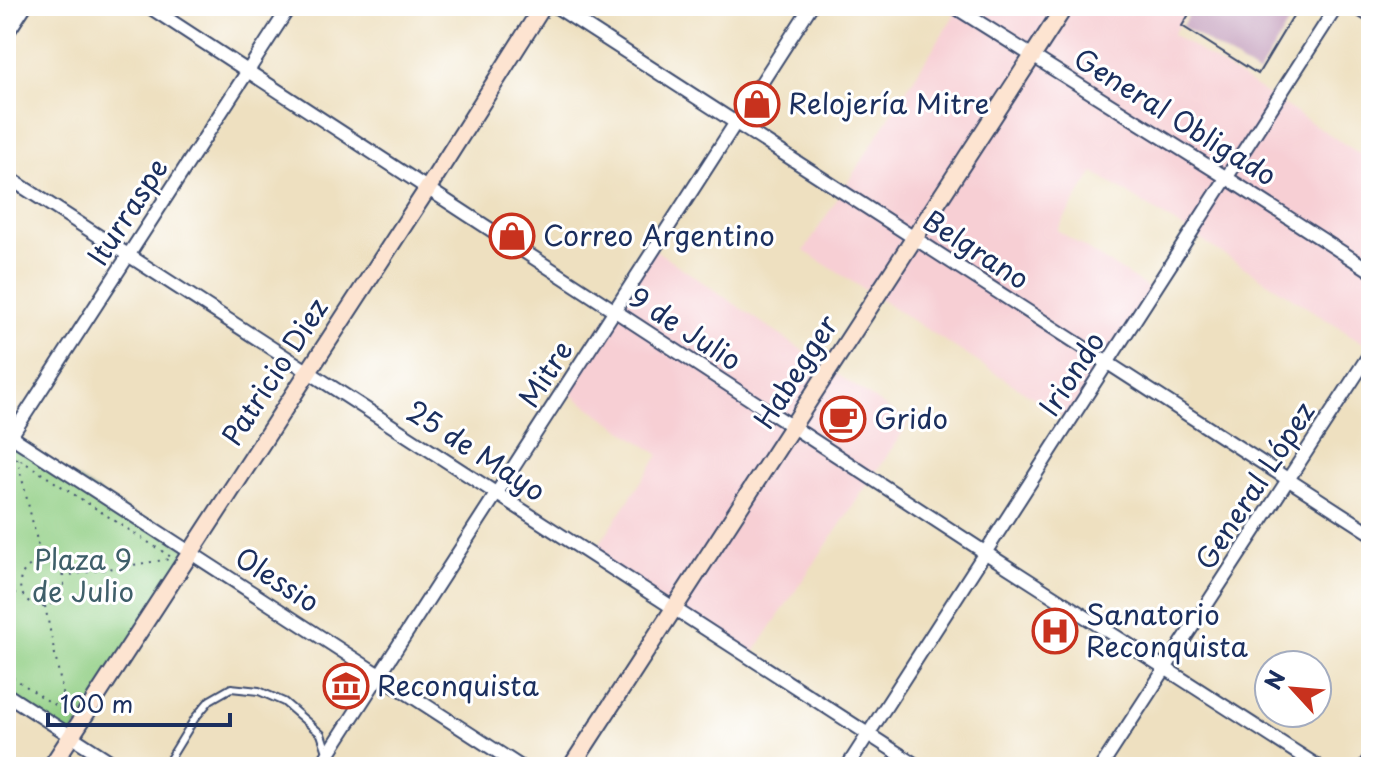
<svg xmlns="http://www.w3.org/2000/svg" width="1377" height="773" viewBox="0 0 1377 773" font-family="'Playpen Sans',sans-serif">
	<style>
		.built { fill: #f7cfd4 }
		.green { fill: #92cf85; stroke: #567f72; stroke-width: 2 }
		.building { fill: #c29dbb }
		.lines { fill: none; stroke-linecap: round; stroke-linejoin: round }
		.lane-casing { stroke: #3b4a6d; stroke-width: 10 }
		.street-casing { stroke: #3b4a6d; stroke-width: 16 }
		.secondary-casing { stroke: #3b4a6d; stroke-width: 20 }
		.path { stroke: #3b4a6d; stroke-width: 2; stroke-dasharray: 2 6; stroke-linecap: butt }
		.lane { stroke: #fff; stroke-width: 6 }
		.street { stroke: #fff; stroke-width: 12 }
		.secondary { stroke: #fde4d1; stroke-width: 16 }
		.labels { text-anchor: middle; stroke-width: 6; stroke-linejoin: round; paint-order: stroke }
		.poi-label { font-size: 28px; fill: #1b2f5e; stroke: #fff; text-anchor: start }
		.street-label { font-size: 28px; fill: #1b2f5e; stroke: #fff }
		.park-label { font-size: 28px; fill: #3f5f6a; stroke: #fff }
	</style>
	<rect width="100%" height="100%" fill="#fff"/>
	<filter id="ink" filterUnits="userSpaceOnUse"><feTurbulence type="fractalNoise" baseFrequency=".0125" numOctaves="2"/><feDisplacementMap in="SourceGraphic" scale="16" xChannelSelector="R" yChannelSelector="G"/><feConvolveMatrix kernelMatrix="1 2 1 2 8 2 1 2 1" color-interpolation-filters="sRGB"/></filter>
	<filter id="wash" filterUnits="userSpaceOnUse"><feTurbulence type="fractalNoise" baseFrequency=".006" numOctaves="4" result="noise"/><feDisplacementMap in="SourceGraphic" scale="32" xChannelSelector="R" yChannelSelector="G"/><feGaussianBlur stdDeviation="1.8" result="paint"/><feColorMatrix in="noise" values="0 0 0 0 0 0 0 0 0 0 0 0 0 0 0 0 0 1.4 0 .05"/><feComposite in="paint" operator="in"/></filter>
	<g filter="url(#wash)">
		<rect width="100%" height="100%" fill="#eee0c0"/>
		<g class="built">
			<path d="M960 6H1190L1173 34 1371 161V348L1094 172 1057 230 1153 291 1070 421 804 251Z"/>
			<path d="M654 249 909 423 748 661 592 555 659 455 560 387Z"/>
		</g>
		<path class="green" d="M11 436 190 552 71 736 6 694V444Z"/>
		<g id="blocks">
			<path class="building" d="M1194 6H1299L1258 74 1182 26Z"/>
		</g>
	</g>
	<g filter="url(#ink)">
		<use href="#blocks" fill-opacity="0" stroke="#3b4a6d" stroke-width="2"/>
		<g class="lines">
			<g class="lane-casing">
				<path id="lane" d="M165 767 195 718 210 700 231 688 259 691 284 702 321 734 327 752"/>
			</g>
			<g class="street-casing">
				<g id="street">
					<path d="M148 6 986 553 1319 767"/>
					<path d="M555 6 1371 533"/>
					<path d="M953 6 1227 178 1371 271"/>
					<path d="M6 35 25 6"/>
					<path d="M6 176 919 767"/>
					<path d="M6 433 521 767"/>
					<path d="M6 444 290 6"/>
					<path d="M6 694 119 767"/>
					<path d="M320 767 811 6"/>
					<path d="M847 767 1337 6"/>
					<path d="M1101 767 1371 352"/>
					<path d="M1364 767 1371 756"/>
				</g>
			</g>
			<g class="secondary-casing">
				<g id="secondary">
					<path d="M1358 6 1371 14"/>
					<path d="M51 767 428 188 543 6"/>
					<path d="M571 767 1065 6"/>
				</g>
			</g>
			<g class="path">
				<path d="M17 458 42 561"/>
				<path d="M6 473 16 457 171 557"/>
				<circle cx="42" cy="584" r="22"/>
				<path d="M63 576 170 559"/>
				<path d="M6 595 21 592"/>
				<path d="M45 606 67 713"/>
				<path d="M6 673 68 714"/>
			</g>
			<use href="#lane" class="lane"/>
			<use href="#street" class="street"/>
			<use href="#secondary" class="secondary"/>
		</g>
	</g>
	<defs>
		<g id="shop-ring" transform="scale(2.3)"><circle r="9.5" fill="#fff" stroke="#c8321e" stroke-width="1.5"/><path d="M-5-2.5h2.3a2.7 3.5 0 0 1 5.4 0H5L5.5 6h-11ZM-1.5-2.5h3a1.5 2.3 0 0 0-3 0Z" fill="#c8321e"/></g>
		<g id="cafe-ring" transform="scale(2.3)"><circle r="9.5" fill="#fff" stroke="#c8321e" stroke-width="1.5"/><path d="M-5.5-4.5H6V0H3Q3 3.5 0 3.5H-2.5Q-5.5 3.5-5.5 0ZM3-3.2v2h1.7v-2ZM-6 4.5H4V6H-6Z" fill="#c8321e"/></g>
		<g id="hospital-ring" transform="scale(2.3)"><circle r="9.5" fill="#fff" stroke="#c8321e" stroke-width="1.5"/><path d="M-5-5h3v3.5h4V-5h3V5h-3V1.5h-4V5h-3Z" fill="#c8321e"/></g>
		<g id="museum-ring" transform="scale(2.3)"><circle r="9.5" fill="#fff" stroke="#c8321e" stroke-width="1.5"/><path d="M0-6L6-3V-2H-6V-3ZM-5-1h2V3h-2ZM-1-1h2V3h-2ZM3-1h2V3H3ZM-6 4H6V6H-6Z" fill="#c8321e"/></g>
	</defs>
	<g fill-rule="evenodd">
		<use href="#shop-ring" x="757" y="104"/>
		<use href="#shop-ring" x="512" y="236"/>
		<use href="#cafe-ring" x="843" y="419"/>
		<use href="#hospital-ring" x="1055" y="631"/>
		<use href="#museum-ring" x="346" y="686"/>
	</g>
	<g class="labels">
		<g class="poi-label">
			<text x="788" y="114">Relojería Mitre</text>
			<text x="543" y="246">Correo Argentino</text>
			<text x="874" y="429">Grido</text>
			<text x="1086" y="625">Sanatorio<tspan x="1086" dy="32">Reconquista</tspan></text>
			<text x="377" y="696">Reconquista</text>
		</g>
		<g class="street-label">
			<text transform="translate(1175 117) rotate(32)" y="10">General Obligado</text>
			<text transform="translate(128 212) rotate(-57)" y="10">Iturraspe</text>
			<text transform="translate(976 250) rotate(33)" y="10">Belgrano</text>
			<text transform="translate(685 329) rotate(33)" y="10">9 de Julio</text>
			<text transform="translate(275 372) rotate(-57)" y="10">Patricio Diez</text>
			<text transform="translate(796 372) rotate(-57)" y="10">Habegger</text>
			<text transform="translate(546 374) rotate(-57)" y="10">Mitre</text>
			<text transform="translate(1072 374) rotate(-57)" y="10">Iriondo</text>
			<text transform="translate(476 451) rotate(33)" y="10">25 de Mayo</text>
			<text transform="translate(1255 486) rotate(-57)" y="10">General López</text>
			<text transform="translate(277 580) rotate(33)" y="10">Olessio</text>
		</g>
		<g class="park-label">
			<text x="83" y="570">Plaza 9<tspan x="83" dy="32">de Julio</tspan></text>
		</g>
	</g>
	<rect width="1377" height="773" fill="none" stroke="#fff" stroke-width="32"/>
	<g transform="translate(1293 689) rotate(296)"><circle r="38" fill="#ffffff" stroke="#a4acbf" stroke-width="2"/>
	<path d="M0-6L14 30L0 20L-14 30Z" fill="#c8321e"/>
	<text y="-12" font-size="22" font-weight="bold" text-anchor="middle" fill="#1b2f5e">N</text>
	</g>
	<path d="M48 713v12h182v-12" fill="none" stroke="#1b2f5e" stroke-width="4"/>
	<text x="60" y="713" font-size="24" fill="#1b2f5e" stroke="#ffffff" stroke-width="6" paint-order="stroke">100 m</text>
</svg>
